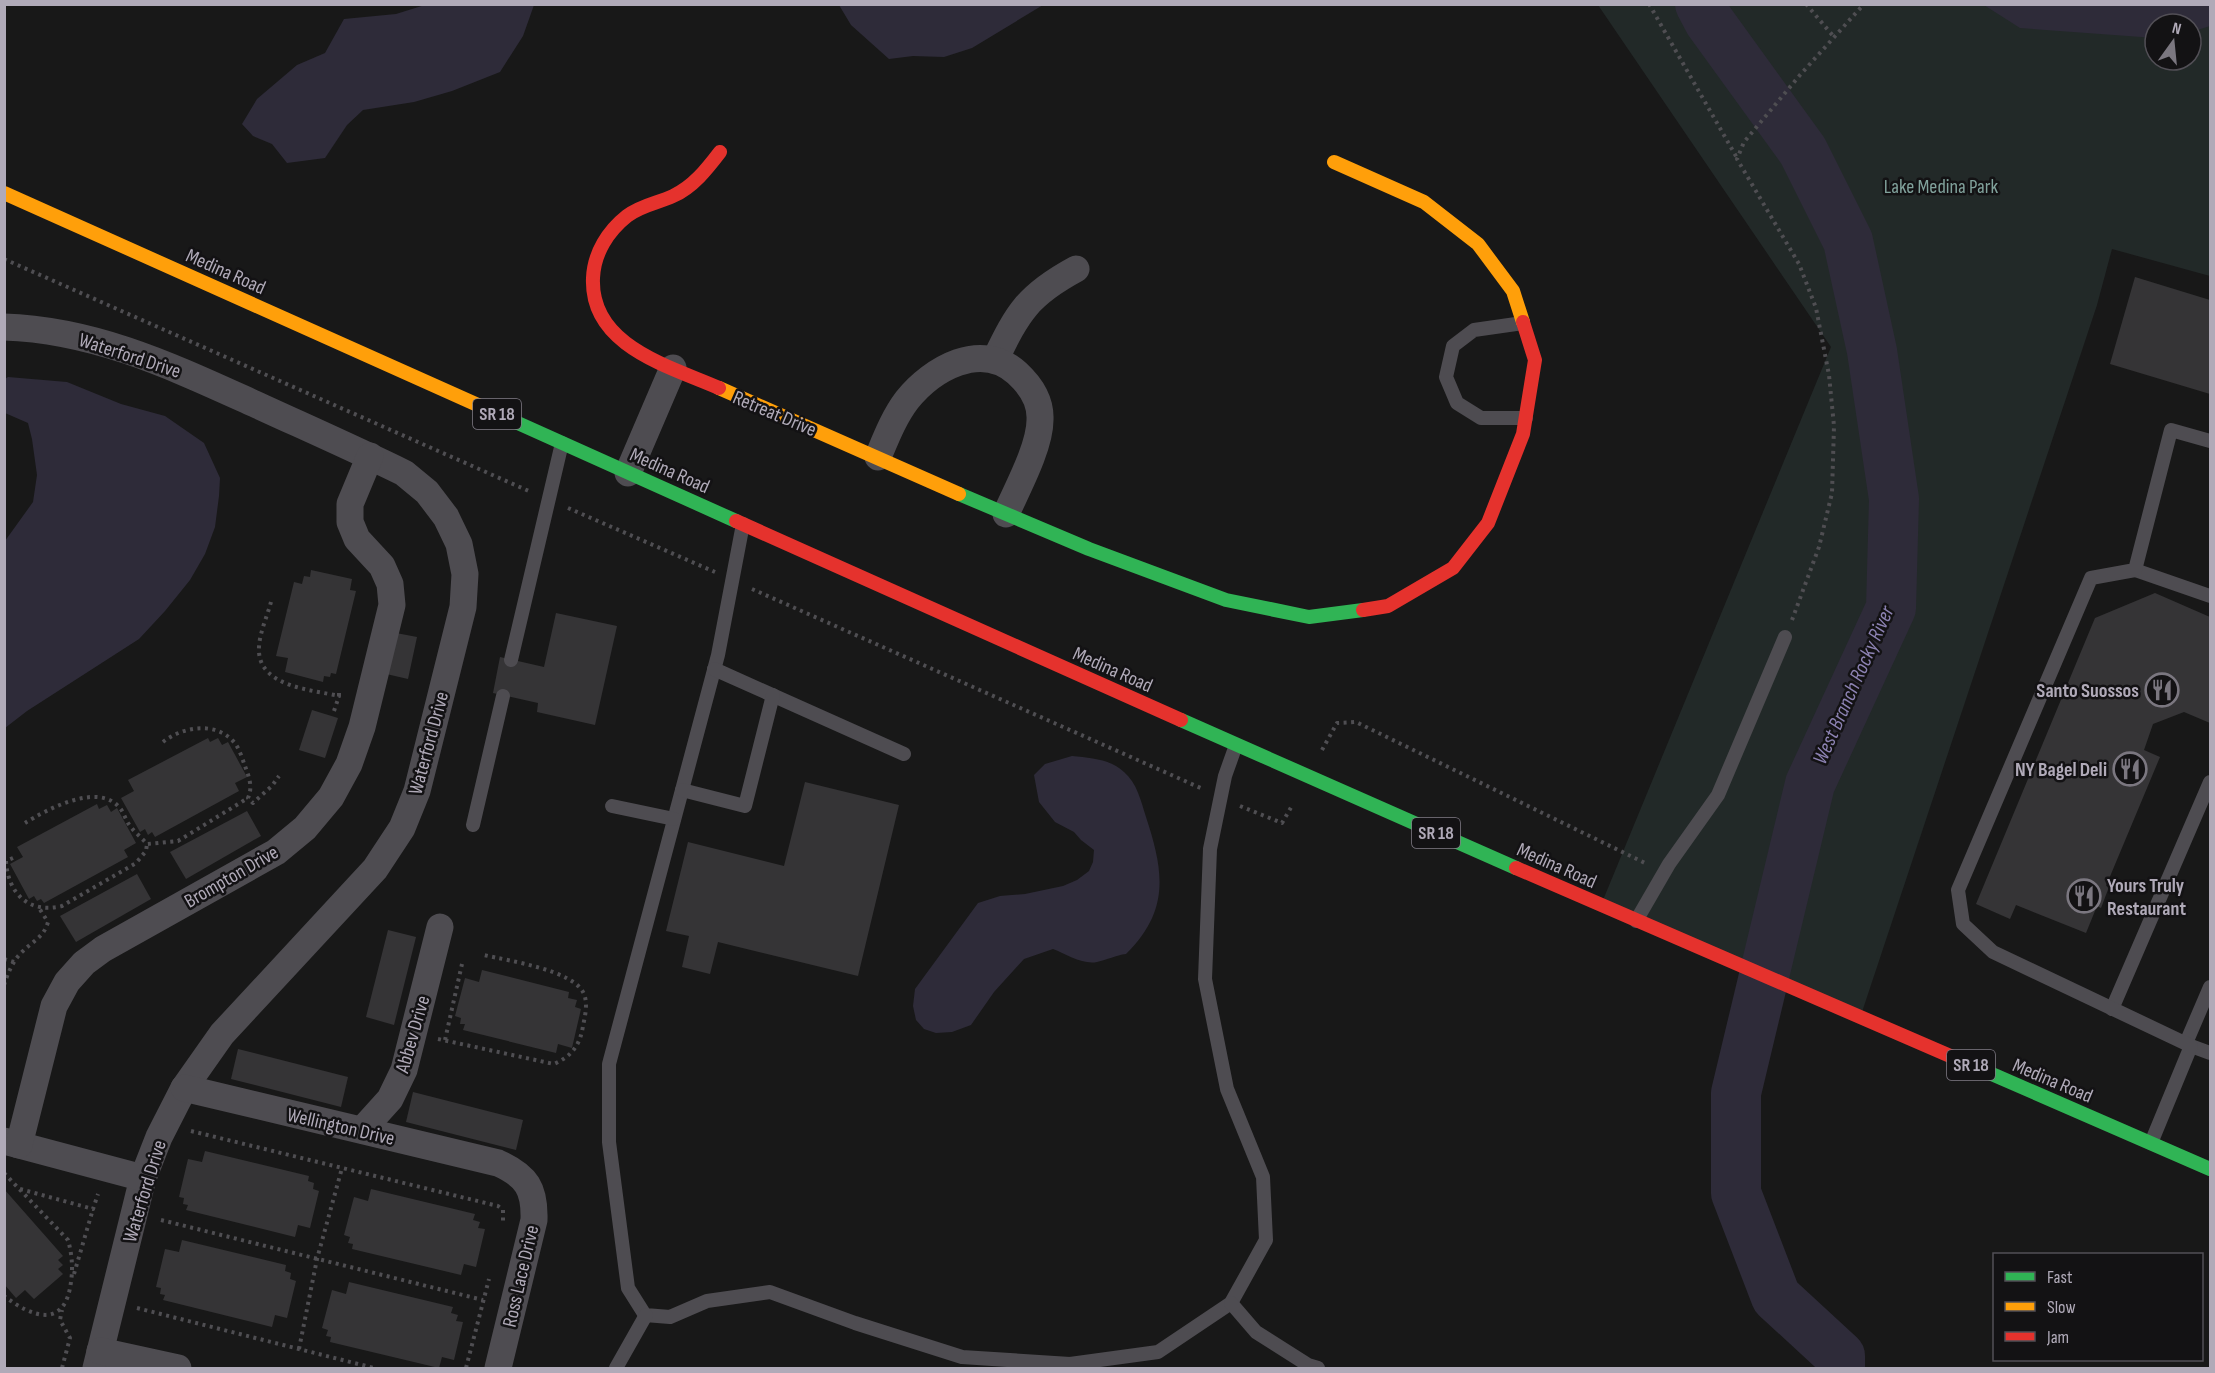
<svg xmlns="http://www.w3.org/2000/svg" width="2215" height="1373" viewBox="0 0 2215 1373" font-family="'Sofia Sans Condensed',sans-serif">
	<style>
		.green { fill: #222928; fill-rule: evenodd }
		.water { fill: #2e2b39 }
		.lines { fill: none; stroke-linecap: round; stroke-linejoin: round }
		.river { stroke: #2e2b39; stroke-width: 50 }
		.building { fill: #353436 }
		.path { stroke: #4f4e52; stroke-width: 4; stroke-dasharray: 3 4.5; stroke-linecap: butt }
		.lane { stroke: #4e4c51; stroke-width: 14 }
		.street { stroke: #4e4c51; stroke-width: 27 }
		.fast { stroke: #30b455; stroke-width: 14 }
		.slow { stroke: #ff9f0a; stroke-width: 14 }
		.jam { stroke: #e5322d; stroke-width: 14 }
		.labels { text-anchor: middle; stroke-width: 5; stroke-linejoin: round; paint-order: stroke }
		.shield { fill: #131214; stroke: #817c87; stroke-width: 1.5 }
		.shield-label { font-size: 18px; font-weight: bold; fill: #b0aab8 }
		.park-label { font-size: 20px; fill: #81a29c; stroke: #131214 }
		.street-label { font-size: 20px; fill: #b0aab8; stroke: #131214 }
		.poi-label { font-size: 20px; font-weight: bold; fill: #b0aab8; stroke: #131214; text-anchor: end }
		.water-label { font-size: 21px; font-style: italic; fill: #8c82b2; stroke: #131214 }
	</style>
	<rect width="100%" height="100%" fill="#181818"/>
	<path class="green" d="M1598 5H2210V276L2112 249 2097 305 1860 1018 1601 905 1831 347ZM2155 24H2191V60H2155Z"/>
	<g class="water">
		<path d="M428 4 534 5 523 36 500 72 452 91 414 102 363 110 347 125 325 158 287 163 272 144 253 136 242 124 257 99 297 65 325 53 344 19 396 14Z"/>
		<path d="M839 5H1043L972 48 944 57 913 56 889 59 851 25Z"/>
		<path d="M1984 5H2210V26L2191 32V24H2155V38L2020 28Z"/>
		<path d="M8 377 67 382 121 404 165 416 204 443 220 478 219 496 215 527 205 554 190 580 165 611 139 639 27 711 5 728V541L33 502 37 475 32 439 28 423 5 413V379Z"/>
		<path d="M1072 756C1091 758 1110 759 1124 772 1137 783 1141 801 1146 817 1164 872 1170 910 1126 954 1116 955 1107 960 1097 962 1083 965 1066 954 1053 949L1024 959 994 992 971 1025 952 1032 936 1033 924 1029 916 1020 913 1006 915 989 978 903 1000 896 1025 894 1063 886 1077 880 1089 871 1093 862 1094 850 1081 840 1074 832 1055 822 1039 802 1034 775 1045 764Z"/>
	</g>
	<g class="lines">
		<path class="river" d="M1700 4 1709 21 1803 151 1848 241 1872 351 1894 499 1891 608 1810 784 1736 1093V1193L1776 1297 1840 1356V1368"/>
	</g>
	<g class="building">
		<path d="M2135 277 2210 300V394L2110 364Z"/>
		<path d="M311 570 352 579 350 590 356 591 336 674 331 673 330 677 324 676 323 682 285 672 288 658 276 656 294 582 302 584 304 576 310 577Z"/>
		<path d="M2155 593 2210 617V723L2184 712 2153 724 2144 750 2160 757 2106 886 2109 887 2101 908 2097 906 2086 933 2016 905 2010 919 1976 904 2095 618Z"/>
		<path d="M556 613 617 626 595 725 537 712 538 703 493 693 500 657 544 667Z"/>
		<path d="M391 632 417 637 408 679 382 673Z"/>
		<path d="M312 710 338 718 325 758 299 750Z"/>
		<path d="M208 738 210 742 218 738 222 745 228 742 247 777 235 783 239 791 155 837 152 832 148 835 145 829 140 832 121 798 134 791 128 780Z"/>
		<path d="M805 782 899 805 858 976 718 942 710 974 682 967 689 936 666 931 688 842 784 866Z"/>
		<path d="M97 804 99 809 107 805 111 812 117 808 136 843 124 850 128 857 44 903 41 899 37 901 34 896 29 899 10 864 23 857 17 847Z"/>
		<path d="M247 811 261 836 186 879 170 852Z"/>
		<path d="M137 874 151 899 76 942 60 916Z"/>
		<path d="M388 930 416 937 394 1025 366 1017Z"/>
		<path d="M482 970 569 992 568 998 577 1000 575 1007 581 1009 572 1048 558 1044 556 1053 463 1030 465 1024H460L461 1018 455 1016 465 978 479 982Z"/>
		<path d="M238 1049 348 1077 341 1107 231 1079Z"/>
		<path d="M413 1092 523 1120 516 1150 406 1122Z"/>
		<path d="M205 1151 309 1176 308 1181 314 1183 313 1189 319 1191 310 1228 298 1225 295 1237 186 1210 188 1205 183 1204 184 1198 179 1197 188 1159 202 1162Z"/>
		<path d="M4 1189 63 1256 58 1260 63 1265 58 1269 63 1274 34 1299 25 1290 16 1298 4 1284Z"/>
		<path d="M371 1189 475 1214 473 1220 480 1222 478 1228 485 1229 476 1267 464 1264 461 1275 352 1249 353 1244 348 1243 350 1237 344 1235 354 1197 368 1201Z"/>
		<path d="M182 1240 286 1265 285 1271 291 1273 290 1279 296 1281 287 1318 275 1315 272 1327 163 1300 165 1295 160 1294 161 1288 156 1287 165 1249 179 1252Z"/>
		<path d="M349 1282 453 1307 451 1313 458 1315 456 1321 463 1322 454 1360 442 1357 439 1368 330 1342 331 1337 326 1336 328 1330 322 1328 332 1290 346 1294Z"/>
	</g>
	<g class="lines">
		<g class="path">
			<path d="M1649 4 1737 158"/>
			<path d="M1806 4 1834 37"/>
			<path d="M4 259 531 492"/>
			<path d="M568 508 715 572"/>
			<path d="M752 589 1203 789"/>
			<path d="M271 602C267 617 258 636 259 652 261 687 313 690 339 696V693"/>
			<path d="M1792 620 1819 547 1832 493 1834 426 1829 375 1816 308 1799 264 1737 159 1744 142 1800 75 1864 4"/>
			<path d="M334 711 339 696"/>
			<path d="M163 742C182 727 214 721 233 741 239 747 242 758 245 766 249 777 253 787 248 798L253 803 272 786 279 776"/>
			<path d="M1322 750 1337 723 1356 722 1647 864"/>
			<path d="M1240 806 1282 823 1293 804"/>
			<path d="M25 823C46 810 97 782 119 807 123 811 125 818 128 823 133 831 141 837 147 844L178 841 248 798"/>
			<path d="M13 858 6 861C8 894 29 914 62 906L136 863 146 851 147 844"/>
			<path d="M4 959 14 962"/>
			<path d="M4 985C8 973 13 960 23 951 33 941 44 937 48 922L39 908"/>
			<path d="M438 1039 554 1064C572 1056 580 1045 583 1026 585 1016 588 1004 584 994 574 970 509 961 484 955"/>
			<path d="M445 1040 462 964"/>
			<path d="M191 1131 498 1206 503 1210V1222"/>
			<path d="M4 1173 68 1240C72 1254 73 1268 71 1282 65 1329 33 1318 4 1296"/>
			<path d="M20 1189 93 1209 98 1194"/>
			<path d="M161 1220 483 1300"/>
			<path d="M74 1274 93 1209"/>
			<path d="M137 1308 374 1368"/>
			<path d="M299 1349 317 1259 342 1168"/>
			<path d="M62 1368 70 1338 60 1320 62 1310"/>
			<path d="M466 1368 489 1279"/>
		</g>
		<g class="lane">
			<path d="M1523 323 1474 330 1453 346 1446 377 1457 403 1481 418H1526"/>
			<path d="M743 524 718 655 609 1064V1142L628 1288 645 1315 670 1317 707 1301 770 1292 855 1323 962 1357 1070 1364 1158 1352 1231 1303 1266 1240 1263 1177 1227 1089 1205 979 1210 849 1225 776 1236 745"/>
			<path d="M2135 570 2210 596"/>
			<path d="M511 660 562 443"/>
			<path d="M714 669 904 754"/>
			<path d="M682 790 745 806 773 695"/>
			<path d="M612 806 674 819"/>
			<path d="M473 825 503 696"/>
			<path d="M1636 921 1669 864 1718 795 1785 637"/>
			<path d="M2112 1009 2210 782"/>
			<path d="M2186 1043 2210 987"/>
			<path d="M2191 1046 2210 1053"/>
			<path d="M2151 1143 2191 1046 1993 952 1963 924 1958 890 2091 578 2135 570 2171 430 2210 441"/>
			<path d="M1231 1303 1256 1332 1308 1365 1318 1368"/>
			<path d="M616 1368 646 1315"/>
		</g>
		<g class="street">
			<path d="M4 327C96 330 173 367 255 404 305 427 355 449 404 473L427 492 446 517 459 544 465 574 463 607 417 791 402 828 375 869 222 1034 184 1088 159 1137 143 1178 96 1368"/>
			<path d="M995 360C1018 312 1028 295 1076 269"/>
			<path d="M878 457C886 438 894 417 907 400 932 369 981 340 1017 373 1030 385 1041 401 1040 420 1040 447 1017 489 1006 514"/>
			<path d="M628 473 673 368"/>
			<path d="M184 1088 498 1163C527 1176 535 1189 534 1220L498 1368"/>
			<path d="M362 1130 390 1099 404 1070 440 927"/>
			<path d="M4 1141 143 1178"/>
			<path d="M19 1145 54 1006 67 982 84 963 103 949 276 852 305 828 331 797 349 764 362 727 392 605 390 584 382 566 357 539 350 522V504L370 456"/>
			<path d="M100 1351 178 1368"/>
		</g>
		<g class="fast">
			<path d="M480 406 736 521"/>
			<path d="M959 494 1089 549 1226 600 1309 617 1363 610"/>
			<path d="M1181 720 1516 868"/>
			<path d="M1978 1068 2210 1169"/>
		</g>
		<g class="slow">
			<path d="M1334 162 1424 202 1478 244 1513 291 1523 322"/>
			<path d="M4 193 480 406"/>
			<path d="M719 388 959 494"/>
		</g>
		<g class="jam">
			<path d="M719 388C669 366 590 346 593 278 594 253 608 231 627 216 641 205 658 203 673 196 693 187 707 169 720 152"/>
			<path d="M736 521 1181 720"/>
			<path d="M1363 610 1388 606 1453 568 1488 523 1523 434 1535 360 1523 322"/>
			<path d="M1516 868 1978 1068"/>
		</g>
	</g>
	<defs>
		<g id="restaurant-ring" transform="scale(1.725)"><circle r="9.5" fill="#131214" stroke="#7b7780" stroke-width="1.5"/><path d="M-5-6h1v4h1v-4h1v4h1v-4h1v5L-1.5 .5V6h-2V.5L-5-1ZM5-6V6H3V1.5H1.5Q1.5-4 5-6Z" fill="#7b7780"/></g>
	</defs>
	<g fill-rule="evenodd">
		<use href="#restaurant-ring" x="2162" y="690"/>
		<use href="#restaurant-ring" x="2130" y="769"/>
		<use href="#restaurant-ring" x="2084" y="896"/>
	</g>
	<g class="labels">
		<g class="shield">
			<rect x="473" y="399" width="48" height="30" rx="4.5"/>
			<rect x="1412" y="818" width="48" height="30" rx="4.5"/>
			<rect x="1947" y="1050" width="48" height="30" rx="4.5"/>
		</g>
		<g class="shield-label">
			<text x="497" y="420">SR 18</text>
			<text x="1436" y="839">SR 18</text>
			<text x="1971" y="1071">SR 18</text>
		</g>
		<g class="park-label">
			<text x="1941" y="193">Lake Medina Park</text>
		</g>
		<g class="street-label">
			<text transform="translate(226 271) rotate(24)" y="7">Medina Road</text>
			<text transform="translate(130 355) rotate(18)" y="7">Waterford Drive</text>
			<text transform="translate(775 413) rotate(23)" y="7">Retreat Drive</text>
			<text transform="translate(670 470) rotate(24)" y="7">Medina Road</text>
			<text transform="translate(1113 669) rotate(24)" y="7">Medina Road</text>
			<text transform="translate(428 743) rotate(-75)" y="7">Waterford Drive</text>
			<text transform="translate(1557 865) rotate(24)" y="7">Medina Road</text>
			<text transform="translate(231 876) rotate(-30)" y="7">Brompton Drive</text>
			<text transform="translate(412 1034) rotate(-74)" y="7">Abbev Drive</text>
			<text transform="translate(2053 1080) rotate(23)" y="7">Medina Road</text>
			<text transform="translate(341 1126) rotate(13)" y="7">Wellington Drive</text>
			<text transform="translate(144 1191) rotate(-73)" y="7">Waterford Drive</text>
			<text transform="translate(520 1276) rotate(-77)" y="7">Ross Lace Drive</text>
		</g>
		<g class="poi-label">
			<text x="2139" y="697">Santo Suossos</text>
			<text x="2107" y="776">NY Bagel Deli</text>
			<text x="2107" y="892" text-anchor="start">Yours Truly<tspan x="2107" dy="23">Restaurant</tspan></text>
		</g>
		<g class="water-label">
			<text transform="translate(1853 685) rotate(-66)" y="7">West Branch Rocky River</text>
		</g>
	</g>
	<rect width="2215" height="1373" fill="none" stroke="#b0aab8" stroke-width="12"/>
	<rect x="1993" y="1253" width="210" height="108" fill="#131214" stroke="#524f56" stroke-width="1.5"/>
	<rect x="2005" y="1272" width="30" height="9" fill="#30b455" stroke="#524f56" stroke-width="1.5"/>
	<text x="2047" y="1283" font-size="18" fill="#b0aab8">Fast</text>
	<rect x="2005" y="1302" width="30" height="9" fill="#ff9f0a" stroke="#524f56" stroke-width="1.5"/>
	<text x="2047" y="1313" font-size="18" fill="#b0aab8">Slow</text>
	<rect x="2005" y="1332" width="30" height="9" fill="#e5322d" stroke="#524f56" stroke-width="1.5"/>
	<text x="2047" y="1343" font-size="18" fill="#b0aab8">Jam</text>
	<g transform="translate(2173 42) rotate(15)"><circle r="28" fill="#131214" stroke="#524f56" stroke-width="1.5"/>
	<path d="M0-4.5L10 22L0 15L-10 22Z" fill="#7b7780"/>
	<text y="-9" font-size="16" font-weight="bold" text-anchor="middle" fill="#b0aab8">N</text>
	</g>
</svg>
